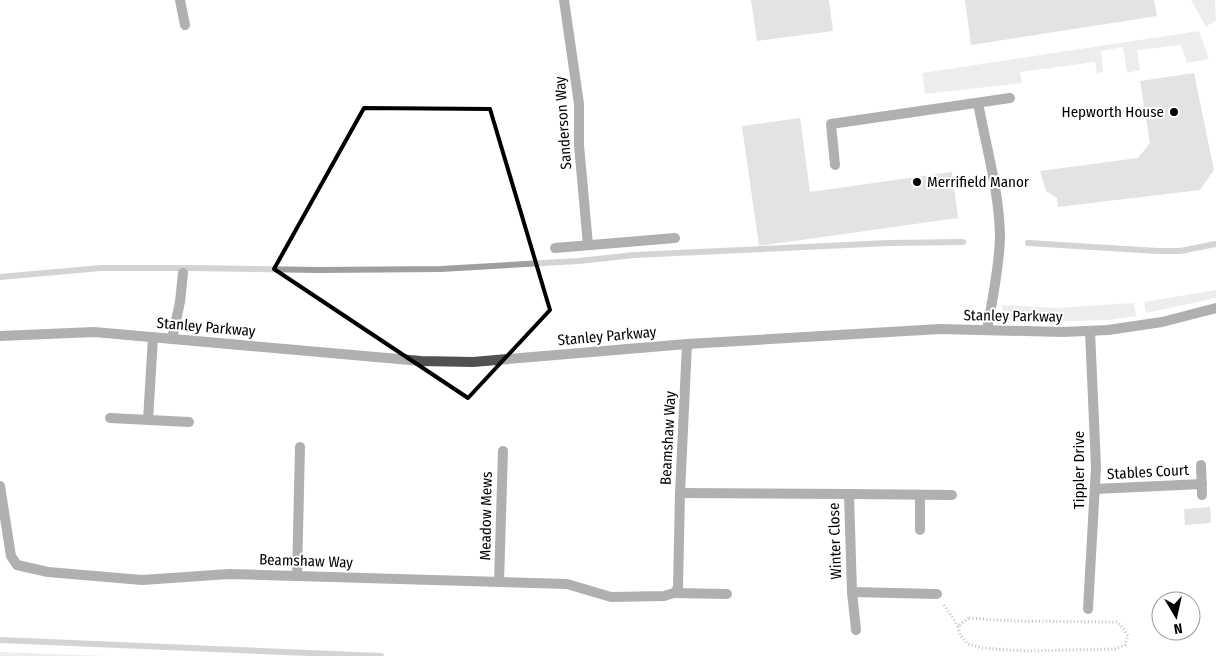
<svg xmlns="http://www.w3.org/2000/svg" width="1216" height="656" viewBox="0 0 1216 656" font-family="'Fira Sans Condensed',sans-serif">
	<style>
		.green { fill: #d8d8d8 }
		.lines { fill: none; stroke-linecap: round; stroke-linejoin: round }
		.stream { stroke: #9f9f9f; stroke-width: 6 }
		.building { fill: #c0c0c0 }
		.path { stroke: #737373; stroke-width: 3; stroke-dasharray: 1 2.5; stroke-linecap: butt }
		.service { stroke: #515151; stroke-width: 10 }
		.minor { stroke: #515151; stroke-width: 10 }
		.marked { fill: none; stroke: #000; stroke-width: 4; stroke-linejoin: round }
		.poi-dot { fill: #000; stroke: #fff; stroke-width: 2 }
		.labels { text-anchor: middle; stroke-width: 4; stroke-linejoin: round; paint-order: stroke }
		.poi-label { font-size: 15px; fill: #000; stroke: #fff; text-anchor: end }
		.street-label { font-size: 15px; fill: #000; stroke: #fff }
	</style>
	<rect width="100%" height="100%" fill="#fff"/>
	<g class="green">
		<path d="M1191 0H1215L1216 20 1206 27Z"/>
		<path d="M1199 31 1209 59 1187 63 1181 45 1137 50 1140 70 1127 73 1123 47 1101 51 1103 71 1097 74 1095 62 1020 72 1022 83 925 94 922 73Z"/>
		<path d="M1216 290V298L1146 313 1144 302Z"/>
		<path d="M1134 303 1136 316 1109 320 1079 321H1018L1011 320 1002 310V305L1056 308Z"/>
		<path d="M0 652 108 656H0Z"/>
	</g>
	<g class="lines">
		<g class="stream">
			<path d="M1028 243 1158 251H1180L1216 244"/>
			<path d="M0 277 101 268H191L319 270 441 269 579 261 634 255 889 243 963 242"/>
			<path d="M0 640 381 656"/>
		</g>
	</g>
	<g class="building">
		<path d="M751 0H829L833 31 757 41Z"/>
		<path d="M965 0H1154L1157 16 971 45Z"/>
		<path d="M1194 73 1214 170 1200 190 1058 207 1057 198 1046 191 1040 171 1138 158 1150 143 1140 81Z"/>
		<path d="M800 118 810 192 952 172 958 218 759 246 742 126Z"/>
		<path d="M1210 507 1211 523 1185 525 1184 509Z"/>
	</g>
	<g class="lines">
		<g class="path">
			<path d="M944 605 958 626"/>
			<path d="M969 618 1011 621 1117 622 1123 628 1128 636 1125 645 1115 649 1025 651 982 648 968 644 960 635 958 626Z"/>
		</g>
		<g class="service">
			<path d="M978 103C986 146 999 191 1000 235 1000 263 992 302 987 330"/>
			<path d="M835 165 831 124 1010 98"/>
			<path d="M555 248 675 238"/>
			<path d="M172 339 180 302 183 273"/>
			<path d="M852 592 856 630"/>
		</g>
		<g class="minor">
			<path d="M180 0 185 25"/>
			<path d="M564 0 579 104V145L588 245"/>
			<path d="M0 336 94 332 421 361 473 362 687 344 940 329 1063 332 1108 330 1162 322 1216 308"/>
			<path d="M110 418 189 422"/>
			<path d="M148 420 153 337"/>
			<path d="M1201 465 1202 495"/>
			<path d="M0 486 11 556 17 565 48 572 142 580 229 574 567 584 611 597 664 596 674 593 678 588 680 493 687 344"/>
			<path d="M1095 489 1202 484"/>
			<path d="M680 493 849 494 852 592 937 594"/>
			<path d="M849 494 952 495"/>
			<path d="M920 495V530"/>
			<path d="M297 576 300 447"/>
			<path d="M499 582 503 451"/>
			<path d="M674 593 727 594"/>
			<path d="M1088 609 1096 467 1090 331"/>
		</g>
	</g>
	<path d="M0 0H1216V656H0ZM364 108 490 109 550 310 468 398 274 269Z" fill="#fff" fill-opacity=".55" fill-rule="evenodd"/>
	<path class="marked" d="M364 108 490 109 550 310 468 398 274 269Z"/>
	<g class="poi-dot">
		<circle cx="1174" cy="112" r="5"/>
		<circle cx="917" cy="182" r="5"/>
	</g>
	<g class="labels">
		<g class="poi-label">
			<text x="1164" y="117">Hepworth House</text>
			<text x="927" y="187" text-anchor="start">Merrifield Manor</text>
		</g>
		<g class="street-label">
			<text transform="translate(563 123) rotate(-94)" y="5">Sanderson Way</text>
			<text transform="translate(1013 316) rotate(1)" y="5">Stanley Parkway</text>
			<text transform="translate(206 327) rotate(5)" y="5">Stanley Parkway</text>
			<text transform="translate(607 336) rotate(-5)" y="5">Stanley Parkway</text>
			<text transform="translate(668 438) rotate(-87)" y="5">Beamshaw Way</text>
			<text transform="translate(1079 470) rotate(-90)" y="5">Tippler Drive</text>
			<text transform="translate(1148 472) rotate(-3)" y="5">Stables Court</text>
			<text transform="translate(486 516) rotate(-89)" y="5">Meadow Mews</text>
			<text transform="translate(835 541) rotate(-92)" y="5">Winter Close</text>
			<text transform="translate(306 561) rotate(2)" y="5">Beamshaw Way</text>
		</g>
	</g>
	<g transform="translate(1176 616) rotate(171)"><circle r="24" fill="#ffffff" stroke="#999999"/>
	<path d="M0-4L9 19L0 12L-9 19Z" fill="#000000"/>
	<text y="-8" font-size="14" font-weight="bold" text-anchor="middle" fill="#000000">N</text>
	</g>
</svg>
